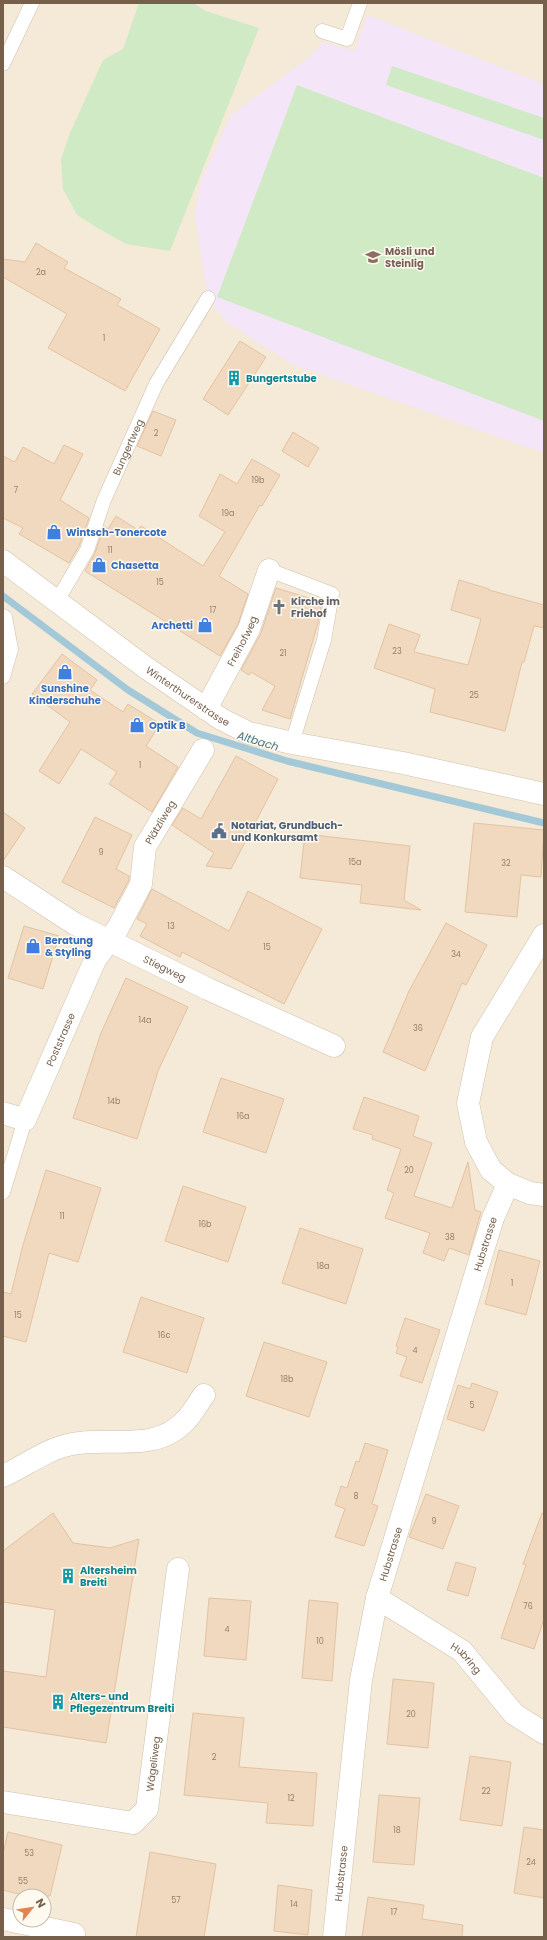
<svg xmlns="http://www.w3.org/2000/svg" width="547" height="1940" viewBox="0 0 547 1940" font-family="Poppins,sans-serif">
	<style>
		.residential { fill: #f4ead7; fill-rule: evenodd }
		.education { fill: #f4e5f9 }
		.green { fill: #d1eac6 }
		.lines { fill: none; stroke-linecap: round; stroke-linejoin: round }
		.stream { stroke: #a3c9d8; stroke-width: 7 }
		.building { fill: #f1d9c0; stroke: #e4c2a1 }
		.lane-casing { stroke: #cec0ae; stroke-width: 15 }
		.street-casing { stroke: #cec0ae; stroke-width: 23 }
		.secondary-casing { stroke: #d1c1ab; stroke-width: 23 }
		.lane { stroke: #fff; stroke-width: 14 }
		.street { stroke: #fff; stroke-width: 22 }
		.secondary { stroke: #fff; stroke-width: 22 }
		.labels { text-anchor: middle; stroke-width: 3; stroke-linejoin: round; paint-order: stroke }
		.number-label { font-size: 8px; fill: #957e69 }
		.education-label { font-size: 10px; font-weight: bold; fill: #785e54; stroke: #fffaef; text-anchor: start }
		.culture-label { font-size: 10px; font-weight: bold; fill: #0d838f; stroke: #fffaef; text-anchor: start }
		.street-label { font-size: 10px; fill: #76604c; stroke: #fffaef }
		.shop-label { font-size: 10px; font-weight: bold; fill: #366cbe; stroke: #fffaef; text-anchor: start }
		.worship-label { font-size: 10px; font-weight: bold; fill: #5b616d; stroke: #fffaef; text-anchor: start }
		.service-label { font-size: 10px; font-weight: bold; fill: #4e5e75; stroke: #fffaef; text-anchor: start }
		.water-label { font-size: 11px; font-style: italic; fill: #46768a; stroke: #fffaef }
	</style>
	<rect width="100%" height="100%" fill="#fcf7e8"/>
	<path class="residential" d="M3 3H544V1937H3ZM20 1896H44V1920H20Z"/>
	<path class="education" d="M367 15 544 84V453L294 365 225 321 208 298 195 216 201 181 231 115 311 56 323 42 355 51Z"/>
	<g class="green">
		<path d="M139 3H193L206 11 259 28 170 251 126 244 101 230 77 215 63 189 61 159 70 133 103 60 123 49Z"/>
		<path d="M392 66 544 118V140L386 85Z"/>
		<path d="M297 85 544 178V421L217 297Z"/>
	</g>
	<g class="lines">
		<path class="stream" d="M3 596 128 690 197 733 287 761 544 823"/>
	</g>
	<g class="building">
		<path d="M36 243 68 262 64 268 121 299 117 305 160 329 125 391 48 348 67 314 3 277V259L25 262Z"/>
		<path d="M240 341 266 357 228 415 203 399Z"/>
		<path d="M153 411 176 420 161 456 137 446Z"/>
		<path d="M293 432 319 448 308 467 282 451Z"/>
		<path d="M64 445 83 454 60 500 89 518 79 546 69 563 19 534 23 528 3 518V456L15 462 23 447 54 464Z"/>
		<path d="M252 459 280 475 262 506 260 505 219 576 248 594 238 624 220 656 85 571 95 553 104 526 108 529 116 516 138 530 141 526 203 566 225 532 199 516 220 474 237 484Z"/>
		<path d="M459 580 489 589V590L544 605V628L534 626 524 662H522L505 731 430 712 435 689 374 668 389 624 420 635 414 652 468 665 481 619 451 610Z"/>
		<path d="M276 588 322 602 318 623 290 719 262 710 275 686 251 672 249 675 241 670 261 633Z"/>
		<path d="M62 654 97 680 90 690 123 712 128 704 160 724 146 746 178 767 152 812 109 784 117 772 81 749 59 784 39 771 70 722 32 694Z"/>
		<path d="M236 756 278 779 231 869 206 866 214 853 172 825 183 808 201 819Z"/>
		<path d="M3 812 25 828 3 861Z"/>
		<path d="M95 817 132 835 116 869 129 876V880L114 908 62 882Z"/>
		<path d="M474 823 544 830 541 877 521 875 517 917 465 912Z"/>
		<path d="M305 834 410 846 404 900 421 910 360 903 362 885 300 878Z"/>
		<path d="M152 889 229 931 248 891 322 929 284 1004 182 952 180 957 140 936 147 924 137 919Z"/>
		<path d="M446 923 487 945 466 985 462 983 425 1071 383 1052 409 991Z"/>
		<path d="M24 926 59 936 43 989 8 978Z"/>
		<path d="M126 978 188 1007 158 1071 137 1139 73 1118 101 1033Z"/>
		<path d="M221 1078 284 1099 266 1153 203 1132Z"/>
		<path d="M364 1097 419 1116 413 1136 432 1143 414 1196 452 1208 468 1162 475 1210 481 1212 469 1255 449 1248 444 1261 423 1253 430 1233 385 1218 394 1193 387 1190 401 1149 372 1139 373 1135 353 1129Z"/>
		<path d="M46 1170 101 1188 78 1262 49 1253 26 1342 3 1336V1292L11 1294 23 1245Z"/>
		<path d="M183 1186 246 1207 228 1262 165 1241Z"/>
		<path d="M300 1228 363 1249 346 1304 282 1283Z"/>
		<path d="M499 1250 540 1261 526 1315 485 1304Z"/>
		<path d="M141 1297 204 1318 187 1373 123 1352Z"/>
		<path d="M405 1318 440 1330 422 1383 400 1376 407 1357 396 1353 398 1347 396 1346Z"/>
		<path d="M264 1342 327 1362 309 1417 246 1396Z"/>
		<path d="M472 1383 498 1392 484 1431 447 1419 458 1385 470 1389Z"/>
		<path d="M365 1443 388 1450 372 1504 378 1506 364 1546 335 1537 345 1509 335 1505 341 1486 347 1488 356 1461 359 1462Z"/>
		<path d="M426 1494 459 1506 443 1549 409 1537Z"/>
		<path d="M53 1513 73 1543 110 1548 139 1539 106 1743 3 1727V1671L46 1677 55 1610 3 1602V1551Z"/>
		<path d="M542 1513 544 1514V1619L534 1649 501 1638 526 1565 523 1564Z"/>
		<path d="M456 1562 476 1568 468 1596 447 1590Z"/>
		<path d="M209 1598 251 1601 246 1660 204 1656Z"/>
		<path d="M309 1600 338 1603 332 1681 302 1678Z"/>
		<path d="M393 1679 434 1683 428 1748 387 1744Z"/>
		<path d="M193 1713 244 1718 239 1767 317 1773 313 1826 266 1823 268 1803 184 1795Z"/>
		<path d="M470 1756 511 1762 502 1826 460 1820Z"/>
		<path d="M379 1795 420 1798 414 1865 373 1862Z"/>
		<path d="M524 1827 544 1830V1898L514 1893Z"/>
		<path d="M8 1832 62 1845 50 1896H26L3 1890V1854Z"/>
		<path d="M150 1852 216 1864 204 1937H136Z"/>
		<path d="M278 1885 312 1890 308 1935 274 1931Z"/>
		<path d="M368 1897 424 1905 422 1919 463 1925 462 1937H362Z"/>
	</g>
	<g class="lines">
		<g class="lane-casing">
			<g id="lane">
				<path d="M322 31 347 39 360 3"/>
				<path d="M3 64 32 3"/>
				<path d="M269 570 332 594 324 640 292 743"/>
				<path id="s1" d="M57 601 87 550 104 500 156 384 208 298"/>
				<path d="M3 616 5 617 11 649 3 677"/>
				<path d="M3 1192 25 1120"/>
			</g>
		</g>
		<g class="street-casing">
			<g id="street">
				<path id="s2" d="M206 709 249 629 269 570"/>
				<path id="s3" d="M3 877 75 924 208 989 334 1046"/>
				<path id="s4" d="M3 1113 25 1120 95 960 118 928 141 884 145 847 203 750"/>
				<path d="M3 1476C27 1465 46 1449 72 1444 111 1436 155 1454 186 1420 193 1413 198 1403 204 1395"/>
				<path id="s5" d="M377 1598 462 1651 514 1714 544 1733"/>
				<path id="s6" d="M3 1802 133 1823 147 1809 178 1569"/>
				<path d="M3 1919 74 1934"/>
				<path id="s7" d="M334 1937 361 1680 377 1598 483 1250 493 1218 508 1184"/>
			</g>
		</g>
		<g class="secondary-casing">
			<g id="secondary">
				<path id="s8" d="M3 561 145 667 221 719 249 733 292 743 403 763 544 794"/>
				<path d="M544 935 482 1037 468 1103 476 1142 491 1170 508 1184 530 1193 544 1195"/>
			</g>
		</g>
		<use href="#lane" class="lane"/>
		<use href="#street" class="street"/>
		<use href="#secondary" class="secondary"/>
	</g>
	<defs>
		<g id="school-bare" transform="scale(1.2)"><path d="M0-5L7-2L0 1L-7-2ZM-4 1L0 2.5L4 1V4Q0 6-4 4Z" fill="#8d6e63" stroke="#fffaef" stroke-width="2.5" paint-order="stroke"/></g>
		<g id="building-bare" transform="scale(1.2)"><path d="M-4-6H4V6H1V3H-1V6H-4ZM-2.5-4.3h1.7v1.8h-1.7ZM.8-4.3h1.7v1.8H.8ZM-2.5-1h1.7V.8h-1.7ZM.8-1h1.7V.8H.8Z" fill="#0f9aa8" stroke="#fffaef" stroke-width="2.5" paint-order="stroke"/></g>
		<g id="shop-bare" transform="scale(1.2)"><path d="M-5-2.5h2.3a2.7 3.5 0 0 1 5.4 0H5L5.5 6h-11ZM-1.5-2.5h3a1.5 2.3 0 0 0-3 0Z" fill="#3f7fe0" stroke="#fffaef" stroke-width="2.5" paint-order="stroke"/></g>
		<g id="church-bare" transform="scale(1.2)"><path d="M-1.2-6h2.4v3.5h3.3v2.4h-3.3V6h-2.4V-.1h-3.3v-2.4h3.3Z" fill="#6b7280" stroke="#fffaef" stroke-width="2.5" paint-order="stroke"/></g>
		<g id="civic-bare" transform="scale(1.2)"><path d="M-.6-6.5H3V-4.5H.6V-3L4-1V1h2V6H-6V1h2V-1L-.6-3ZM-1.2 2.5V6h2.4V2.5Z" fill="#5c6f8a" stroke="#fffaef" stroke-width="2.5" paint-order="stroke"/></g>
	</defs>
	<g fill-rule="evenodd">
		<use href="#school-bare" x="373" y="257"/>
		<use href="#building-bare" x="234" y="378"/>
		<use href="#shop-bare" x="54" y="532"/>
		<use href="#shop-bare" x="99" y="565"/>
		<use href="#church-bare" x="279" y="607"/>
		<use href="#shop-bare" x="205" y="625"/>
		<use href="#shop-bare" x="65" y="672"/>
		<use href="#shop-bare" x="137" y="725"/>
		<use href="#civic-bare" x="219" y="831"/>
		<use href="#shop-bare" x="33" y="946"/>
		<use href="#building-bare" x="68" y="1576"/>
		<use href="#building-bare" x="58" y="1702"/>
	</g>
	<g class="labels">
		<g class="number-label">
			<text x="41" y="275">2a</text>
			<text x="104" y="341">1</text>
			<text x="156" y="436">2</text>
			<text x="258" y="483">19b</text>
			<text x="16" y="493">7</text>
			<text x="228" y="516">19a</text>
			<text x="110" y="553">11</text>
			<text x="160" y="585">15</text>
			<text x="213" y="613">17</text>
			<text x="397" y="654">23</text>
			<text x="283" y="656">21</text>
			<text x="474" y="698">25</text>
			<text x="140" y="768">1</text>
			<text x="101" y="855">9</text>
			<text x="355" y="865">15a</text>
			<text x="506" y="866">32</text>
			<text x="171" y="929">13</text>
			<text x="267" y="950">15</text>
			<text x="456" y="957">34</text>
			<text x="145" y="1023">14a</text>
			<text x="418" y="1031">36</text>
			<text x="114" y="1104">14b</text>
			<text x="243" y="1119">16a</text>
			<text x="409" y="1173">20</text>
			<text x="62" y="1219">11</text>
			<text x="205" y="1227">16b</text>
			<text x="450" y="1240">38</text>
			<text x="323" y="1269">18a</text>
			<text x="512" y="1286">1</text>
			<text x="18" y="1318">15</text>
			<text x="164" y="1338">16c</text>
			<text x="415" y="1353">4</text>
			<text x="287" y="1382">18b</text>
			<text x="472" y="1408">5</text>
			<text x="356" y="1499">8</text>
			<text x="434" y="1524">9</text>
			<text x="528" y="1609">76</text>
			<text x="227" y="1632">4</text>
			<text x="320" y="1644">10</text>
			<text x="411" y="1717">20</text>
			<text x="214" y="1760">2</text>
			<text x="486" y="1794">22</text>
			<text x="291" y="1801">12</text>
			<text x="397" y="1833">18</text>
			<text x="29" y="1856">53</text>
			<text x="531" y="1865">24</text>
			<text x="23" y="1884">55</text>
			<text x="176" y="1903">57</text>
			<text x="294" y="1907">14</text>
			<text x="394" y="1915">17</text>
		</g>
		<g class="education-label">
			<text x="385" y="255">Mösli und<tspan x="385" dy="12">Steinlig</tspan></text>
		</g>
		<g class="culture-label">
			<text x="246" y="382">Bungertstube</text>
			<text x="80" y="1574">Altersheim<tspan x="80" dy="12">Breiti</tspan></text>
			<text x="70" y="1700">Alters- und<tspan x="70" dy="12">Pflegezentrum Breiti</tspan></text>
		</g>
		<g class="street-label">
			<text dy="4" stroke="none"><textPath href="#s1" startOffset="170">Bungertweg</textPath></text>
			<text dy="4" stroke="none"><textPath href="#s2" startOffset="77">Freihofweg</textPath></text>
			<text dy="4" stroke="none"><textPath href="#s8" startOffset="229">Winterthurerstrasse</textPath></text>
			<text dy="4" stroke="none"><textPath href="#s4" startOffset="353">Plätzliweg</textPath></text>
			<text dy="4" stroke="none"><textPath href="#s3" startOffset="186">Stiegweg</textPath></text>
			<text dy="4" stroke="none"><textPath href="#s4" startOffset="111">Poststrasse</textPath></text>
			<text dy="4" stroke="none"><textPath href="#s7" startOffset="712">Hubstrasse</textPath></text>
			<text dy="4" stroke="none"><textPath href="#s7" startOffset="388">Hubstrasse</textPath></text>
			<text dy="4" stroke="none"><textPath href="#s5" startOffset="108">Hubring</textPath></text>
			<text dy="4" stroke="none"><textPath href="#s6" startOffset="197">Wägeliweg</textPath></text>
			<text dy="4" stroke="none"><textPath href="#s7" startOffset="64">Hubstrasse</textPath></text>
		</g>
		<g class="shop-label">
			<text x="66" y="536">Wintsch-Tonercote</text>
			<text x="111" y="569">Chasetta</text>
			<text x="193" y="629" text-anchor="end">Archetti</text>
			<text x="65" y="692" text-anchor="middle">Sunshine<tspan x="65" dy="12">Kinderschuhe</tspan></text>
			<text x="149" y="729">Optik B</text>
			<text x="45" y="944">Beratung<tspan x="45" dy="12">&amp; Styling</tspan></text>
		</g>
		<g class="worship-label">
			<text x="291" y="605">Kirche im<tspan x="291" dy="12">Friehof</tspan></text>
		</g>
		<g class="service-label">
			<text x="231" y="829">Notariat, Grundbuch-<tspan x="231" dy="12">und Konkursamt</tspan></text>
		</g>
		<g class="water-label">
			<text transform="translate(258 741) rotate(17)" y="4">Altbach</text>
		</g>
	</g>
	<rect width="547" height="1940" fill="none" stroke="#76604c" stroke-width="8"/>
	<g transform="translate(32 1908) rotate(60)"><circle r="19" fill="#fffaef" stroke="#c8bcae"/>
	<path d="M0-3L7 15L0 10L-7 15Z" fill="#e48250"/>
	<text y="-6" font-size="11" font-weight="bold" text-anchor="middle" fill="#76604c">N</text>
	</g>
</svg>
